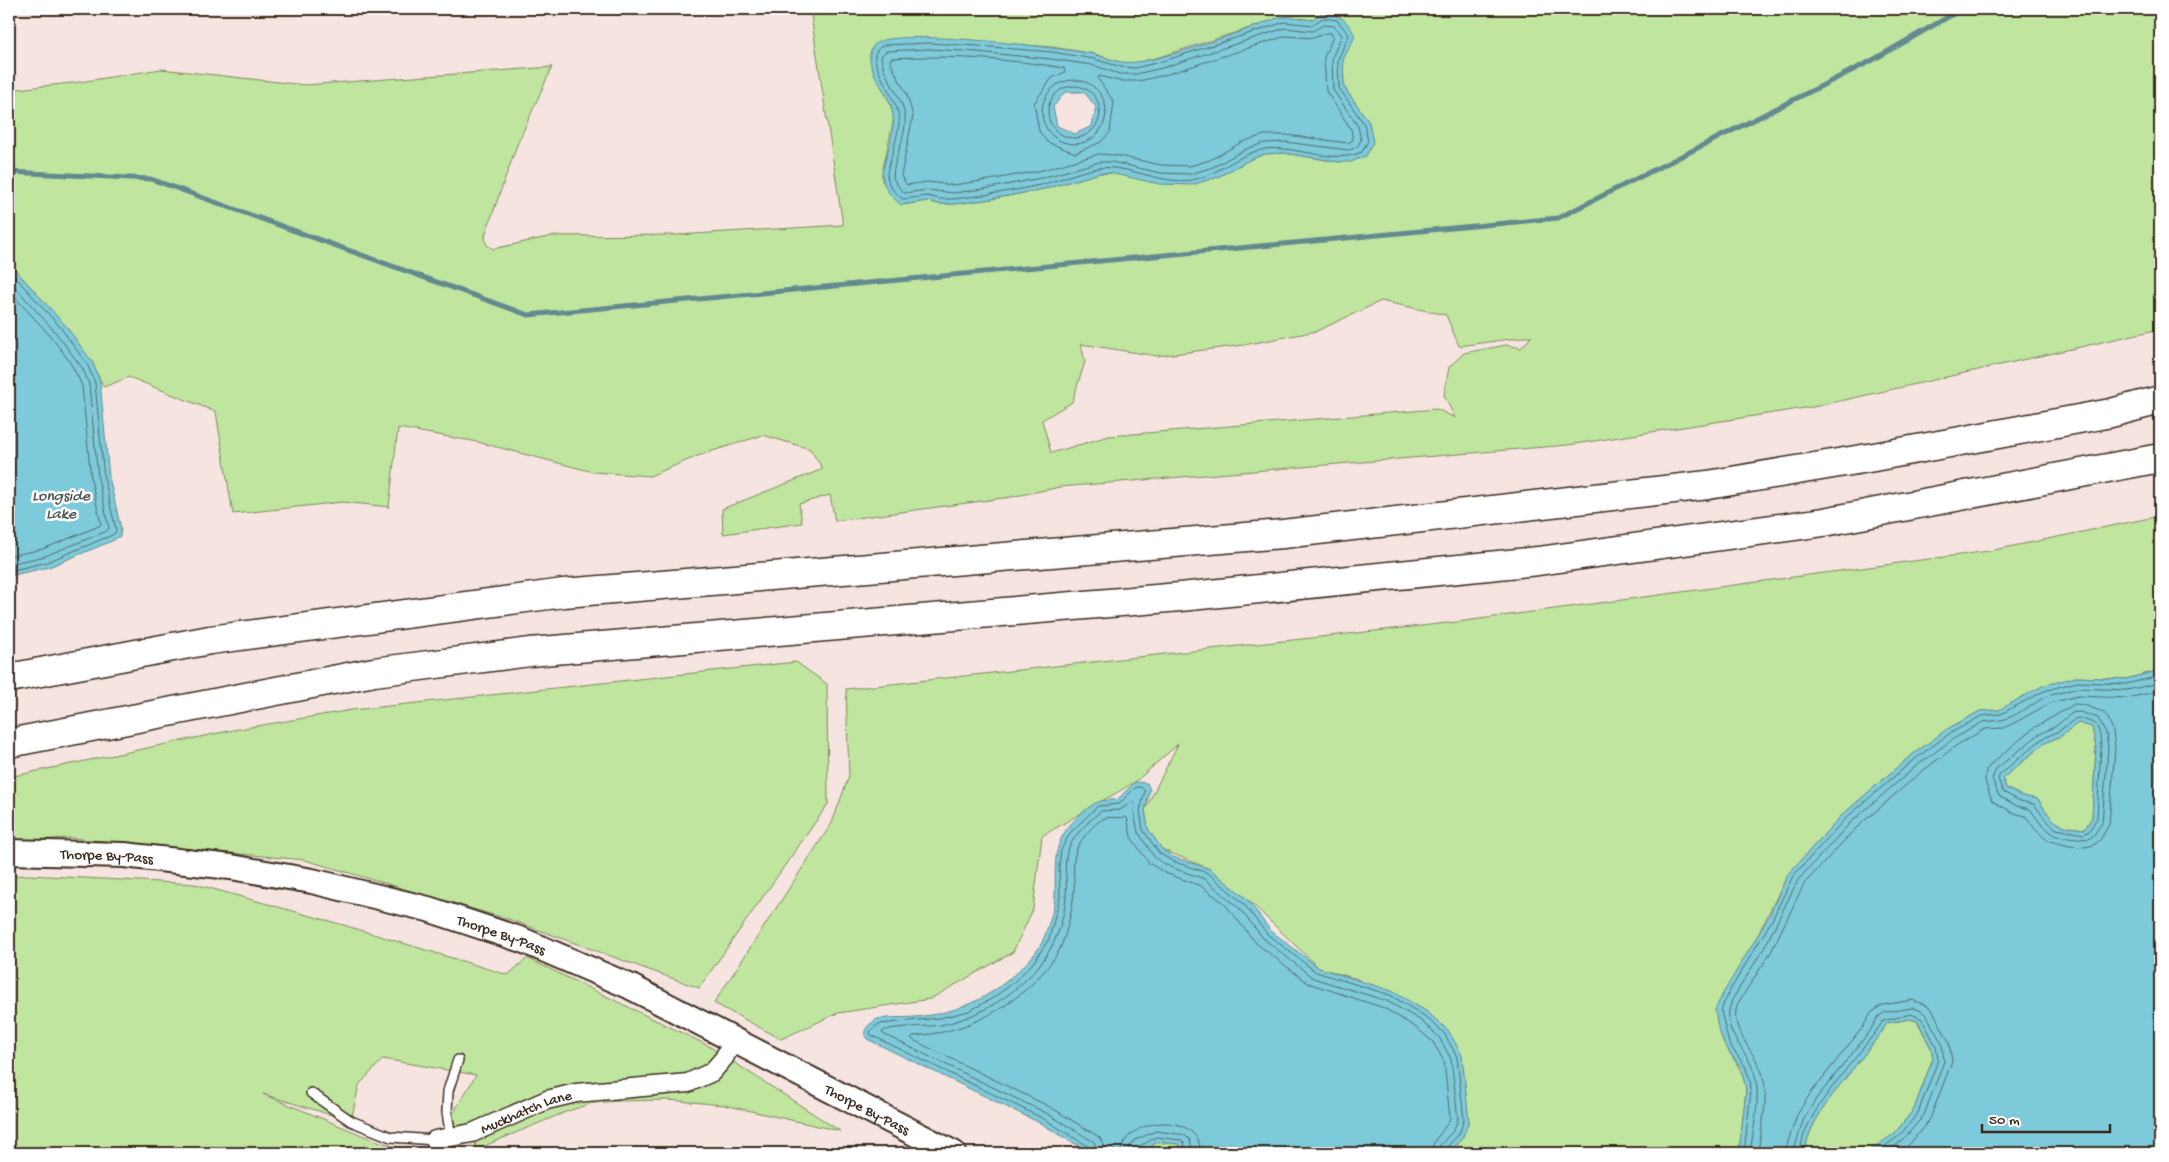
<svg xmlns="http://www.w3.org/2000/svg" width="2169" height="1162" viewBox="0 0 2169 1162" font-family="'Gochi Hand',sans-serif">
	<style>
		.green { fill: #c0e59f; stroke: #7e885e; fill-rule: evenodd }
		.water { fill: #7dcadb; stroke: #638a8f; fill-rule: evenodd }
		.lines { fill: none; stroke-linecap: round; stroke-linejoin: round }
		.shore { stroke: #556a6a; stroke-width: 1 }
		.stream { stroke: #638a8f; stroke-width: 5 }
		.service-casing { stroke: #3b2a1e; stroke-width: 12 }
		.minor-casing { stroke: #3b2a1e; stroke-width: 21 }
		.secondary-casing { stroke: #3b2a1e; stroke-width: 28 }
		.motorway-casing { stroke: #3b2a1e; stroke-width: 31 }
		.service { stroke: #fff; stroke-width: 9 }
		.minor { stroke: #fff; stroke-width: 18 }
		.secondary { stroke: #fff; stroke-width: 24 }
		.motorway { stroke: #fff; stroke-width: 28 }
		.labels { text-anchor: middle; stroke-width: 5; stroke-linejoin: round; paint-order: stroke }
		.street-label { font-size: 15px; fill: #3b2a1e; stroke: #fff }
		.water-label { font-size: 16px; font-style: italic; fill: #4f5a57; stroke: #fff }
	</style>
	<rect width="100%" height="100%" fill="#f5e4e0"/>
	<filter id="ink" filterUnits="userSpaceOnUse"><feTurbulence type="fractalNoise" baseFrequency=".02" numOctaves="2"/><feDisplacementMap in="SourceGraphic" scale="10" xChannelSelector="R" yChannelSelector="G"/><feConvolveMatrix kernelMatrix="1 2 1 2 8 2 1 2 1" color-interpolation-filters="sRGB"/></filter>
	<g filter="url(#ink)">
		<g class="green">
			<path d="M810 9H2160V329L1818 406 1568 445 1060 487 1011 497 835 521 830 495 799 504 802 523 723 534 722 509 823 469 810 449 763 435 700 455 650 476 593 472 478 442 398 428 389 507 343 502 233 514 216 412 129 377 104 387C81 339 44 302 9 263V90L80 82 161 69 305 85 552 67 517 145 485 235 486 244 493 249 552 236 677 235 843 225ZM1284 17 1312 20 1343 60 1344 87 1369 122 1339 162 1284 153 1265 154 1251 159 1218 177 1100 173 1044 189 992 199 955 204H939L927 201 902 205 882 181V173L894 118 890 103 871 66 929 38 1052 47 1095 54 1122 63H1135L1159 57ZM1381 301 1446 315 1459 346 1532 336 1521 348 1506 345 1464 353 1449 367 1444 395 1455 418 1437 409 1109 436 1051 453 1042 420 1072 402 1085 362 1081 344 1157 356 1244 345 1317 331Z"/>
			<path d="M2160 516V670L2126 679 2076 677 1999 710 1980 711 1947 730 1908 758 1842 815 1788 874 1754 943 1725 1046C1735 1061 1744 1072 1746 1090L1739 1153H1454L1469 1121 1358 979 1319 968 1247 899 1210 869 1161 849 1148 829 1145 810 1178 744 1135 782 1042 836 1033 909 1013 952 930 999 838 1013 781 1039 714 1003 832 823 849 776 846 689 1457 622 1989 551Z"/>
			<path d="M796 662 827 684 828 804 699 988 511 920 305 860 71 838 9 841V777L233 730 352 710Z"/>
			<path d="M2078 723 2092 727 2096 748 2092 817 2085 829C2056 826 2054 824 2038 799L2022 796 2006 788 2003 778 2045 743 2061 736Z"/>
			<path d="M29 875 195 884 340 924 508 975 527 958 707 1045 840 1131 724 1105 668 1100 618 1101 593 1103 568 1111 477 1149 471 1133 448 1122 476 1075 383 1059 359 1085 351 1121 263 1094 369 1138 414 1153H9V876Z"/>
			<path d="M1910 1019 1917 1021 1931 1048 1933 1058 1914 1109 1895 1133 1867 1153H1806C1802 1119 1869 1055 1887 1023Z"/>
			<path d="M1154 1142 1180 1144 1187 1153H1137Z"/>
		</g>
		<g class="water">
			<path d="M1321 13C1342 16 1345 17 1355 36L1343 60 1344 87 1369 122 1373 142 1366 156 1351 162H1339L1284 153 1265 154 1251 159 1218 177 1192 185 1159 184 1110 173H1100L1044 189 992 199 955 204H939L927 201 901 205C891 196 882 187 882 173 887 151 899 124 890 103 884 87 859 60 875 44 891 27 1063 48 1093 54 1103 56 1112 61 1122 62 1147 67 1228 35 1257 26 1265 23 1276 17 1286 17 1294 16 1303 19 1312 20ZM1065 92H1084L1096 107 1092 126 1075 134 1057 126 1053 107Z"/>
			<path d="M9 263 65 325 93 363 100 382 109 477 121 529 120 536 112 541 49 567 9 576Z"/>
			<path d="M2160 670V1153H1867L1895 1133 1914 1109 1933 1058 1931 1048 1918 1021 1910 1019 1887 1023C1869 1055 1802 1119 1806 1153H1739L1746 1090 1741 1068 1725 1046 1718 1028 1715 1010 1722 995 1768 918 1788 874 1842 815 1908 758 1947 729 1980 711 1999 710 2042 686 2076 677 2126 679ZM2078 723 2092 727 2096 748 2092 817 2085 829C2056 826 2054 824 2038 799L2022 796 2006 788 2003 778 2045 743 2061 736Z"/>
			<path d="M1135 782 1147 783 1150 790 1145 810 1148 829 1162 849 1173 857 1210 869 1247 899 1270 930 1319 968 1392 991 1426 1011 1448 1030 1462 1055 1469 1121 1463 1137 1449 1153H1186L1180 1150 1179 1144 1155 1142 1153 1147 1143 1149 1137 1153H1090L1042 1124 867 1039C860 1030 870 1024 877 1019 890 1017 902 1018 915 1017 950 1014 983 1002 1009 979 1022 968 1040 952 1045 935 1049 923 1055 907 1055 894 1056 857 1051 840 1083 812 1095 802 1101 799 1117 800Z"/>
		</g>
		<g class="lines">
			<g class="shore">
				<path d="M1323 18 1337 20 1349 35 1338 59 1339 88 1364 124 1368 141 1362 152C1332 165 1297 145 1265 149 1239 153 1219 175 1192 180 1161 185 1126 164 1099 168 1080 171 1062 179 1044 184 1015 191 984 195 954 199H940L927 196 903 199C894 193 887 184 887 173 890 160 901 127 899 116 896 99 873 68 875 55 876 50 880 47 885 45L929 43 978 46 1052 52 1094 59 1121 67 1135 68 1160 62 1285 22 1312 25Z"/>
				<path d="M1324 25 1334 26 1342 35 1332 58 1333 90 1358 126 1361 140 1357 147 1349 150 1285 142 1264 143 1246 149 1213 167 1191 174 1161 173 1112 162H1100L1041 178 990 188 954 193 927 190 905 193 900 189 893 178C893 159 907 136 905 117 903 95 882 77 881 56L886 51 929 49 977 52 1051 59 1092 65 1120 74H1136L1162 68 1285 28 1312 31Z"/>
				<path d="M1326 33H1331L1333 37 1324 57 1326 91 1351 129 1353 140 1348 143 1286 135H1264L1242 142 1210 160 1190 166 1161 165 1114 155 1099 154 1039 171 989 180 953 185 927 182 907 185 901 176 913 116 907 95 890 62 891 58C944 55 1012 59 1064 68L1065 72 1052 78 1034 103 1039 131 1047 142 1075 153 1101 142 1110 132 1114 102 1098 79 1099 76 1119 81H1139L1165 75 1286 36 1313 38Z"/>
				<circle cx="1074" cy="112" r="32"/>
				<circle cx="1074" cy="112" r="26"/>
				<path d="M9 270 61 328 88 366 95 383 104 478 116 530 115 533 110 536 47 562 9 571"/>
				<path d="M9 280 56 333 83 369 89 384 98 478 109 528 107 531 45 556 9 564"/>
				<path d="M9 291C35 320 67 349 82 386L91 479 101 524 99 526 43 549 9 556"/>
				<path d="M2075 704 2084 705 2103 712 2108 718 2113 731 2115 749 2109 825 2100 840 2094 845 2085 847 2069 846 2047 840 2035 829 2026 816 2014 813 1992 801 1985 781 1986 770 1992 763 2034 728Z"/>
				<path d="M2080 712 2098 718 2106 733 2108 748 2102 823 2094 835 2089 839 2056 836 2041 824 2030 809 2017 806 1999 796 1992 779 1996 769 2038 735 2056 726 2072 713Z"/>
				<path d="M2080 718 2096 724 2100 734 2101 748 2097 818 2089 831 2084 834 2056 829 2045 819 2034 804 2020 801 2003 792 1998 779 2000 774 2042 739 2059 731 2075 719Z"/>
				<path d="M1092 1153 1089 1147 1044 1119 871 1035 870 1032 873 1028 879 1024 940 1018 969 1011 993 998 1013 983 1033 963 1049 939 1060 897 1059 865 1061 850 1070 833 1098 806 1119 804 1136 787H1141L1145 791 1140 811 1143 830 1159 853 1172 861 1208 873 1243 903 1267 934 1316 972 1390 995 1423 1015 1444 1033 1457 1057 1464 1120 1459 1134 1446 1148 1445 1153"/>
				<path d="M1098 1153 1094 1142 1048 1114 883 1034 882 1032C888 1026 929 1027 941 1025 979 1017 1013 996 1038 967 1054 948 1064 922 1066 897 1068 882 1063 867 1067 852 1073 835 1088 822 1101 811L1120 810 1133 801 1135 803 1134 812 1138 832 1155 858 1170 867 1205 879 1238 907 1263 938 1313 978 1387 1001 1420 1020 1439 1037 1451 1059 1458 1119 1453 1131 1440 1145 1439 1153"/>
				<path d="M1106 1153 1104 1145 1099 1137 1052 1108 913 1040 911 1038 913 1036C961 1033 1001 1014 1035 981 1045 971 1057 957 1062 944 1067 931 1071 914 1073 900 1077 879 1068 860 1081 841 1086 834 1098 819 1106 818 1113 816 1119 819 1125 817L1127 818 1131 837 1149 863 1165 873 1201 886 1224 903 1256 943 1308 983 1384 1008 1415 1027 1433 1042 1444 1061 1450 1118C1445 1131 1432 1138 1431 1153"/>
				<path d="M1121 1153C1122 1119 1199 1107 1201 1153"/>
				<path d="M1128 1153 1130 1146 1135 1140 1156 1131 1185 1135 1190 1140 1193 1153"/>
				<path d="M1135 1153C1136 1143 1143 1146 1149 1141 1151 1140 1153 1138 1156 1137L1181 1140 1184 1143 1187 1153"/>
				<path d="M1744 1153 1751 1091 1750 1080 1745 1066 1729 1044 1721 1011 1726 997 1772 920 1793 876 1845 819 1911 762 1949 734 1981 716 2001 714 2044 691 2077 682 2126 684 2160 676"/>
				<path d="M1750 1153C1753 1130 1760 1103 1756 1080 1751 1049 1718 1035 1732 1000L1764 948 1798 880 1850 823 1915 767 1953 739 1983 722 2002 720 2013 716 2047 696 2078 688 2127 690 2160 683"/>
				<path d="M1758 1153C1761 1129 1769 1100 1763 1076 1757 1051 1727 1031 1738 1003L1771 952 1804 884 1855 829 1920 773 1957 745 1985 729 2003 728 2016 722 2050 703 2078 696 2127 698 2160 691"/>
				<path d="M1787 1153V1145L1797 1115 1810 1094 1863 1027 1872 1012 1883 1005 1912 1000 1926 1005 1933 1011 1949 1042 1952 1061 1930 1119 1909 1145 1899 1153"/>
				<path d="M1795 1153V1147L1804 1118 1816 1099 1870 1031 1878 1017 1885 1012 1913 1008 1922 1011 1927 1016 1942 1044 1944 1061 1924 1115 1903 1140 1886 1153"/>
				<path d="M1801 1153C1797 1118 1864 1052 1883 1021L1911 1014 1922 1019 1936 1046 1938 1060 1918 1113 1899 1136 1875 1153"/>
			</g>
			<path class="stream" d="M9 172 151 179 528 315 1558 218 1871 61 1962 9"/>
			<g class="service-casing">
				<g id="service">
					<path d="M311 1093 351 1121 391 1137 435 1140"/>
					<path d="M451 1138 447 1112 448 1091 458 1060"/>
				</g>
			</g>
			<g class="minor-casing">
				<g id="minor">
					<path id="s1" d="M435 1140 472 1133 547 1100 576 1093 688 1083 712 1072 724 1058 734 1039"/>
				</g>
			</g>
			<g class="secondary-casing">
				<g id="secondary">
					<path id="s2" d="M9 852 124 855 231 867 312 881 428 909 522 940 629 986 953 1153"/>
				</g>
			</g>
			<g class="motorway-casing">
				<g id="motorway">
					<path d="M9 678 210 640 564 593 1283 534 1708 485 1874 457 2111 413 2160 400"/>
					<path d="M9 743 374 672 530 652 1180 597 1538 561 1824 522 2160 458"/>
				</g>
			</g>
			<use href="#service" class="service"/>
			<use href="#minor" class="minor"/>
			<use href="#secondary" class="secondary"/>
			<use href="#motorway" class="motorway"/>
		</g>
	</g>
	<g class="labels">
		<g class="street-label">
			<text dy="5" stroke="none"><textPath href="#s2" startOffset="98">Thorpe By-Pass</textPath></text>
			<text dy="5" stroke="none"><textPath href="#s2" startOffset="502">Thorpe By-Pass</textPath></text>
			<text dy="5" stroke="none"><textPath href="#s2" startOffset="908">Thorpe By-Pass</textPath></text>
			<text dy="5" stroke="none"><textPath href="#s1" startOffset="96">Muckhatch Lane</textPath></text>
		</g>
		<g class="water-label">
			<text x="61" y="500">Longside<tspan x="61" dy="18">Lake</tspan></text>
		</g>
	</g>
	<rect width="2169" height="1162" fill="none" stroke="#fff" stroke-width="30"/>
	<rect x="15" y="15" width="2139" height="1132" fill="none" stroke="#3b2a1e" stroke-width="2" filter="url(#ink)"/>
	<path d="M1982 1124v8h128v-8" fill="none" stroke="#3b2a1e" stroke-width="2.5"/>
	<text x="1989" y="1124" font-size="15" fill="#3b2a1e" stroke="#ffffff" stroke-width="4" paint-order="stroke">50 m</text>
</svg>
